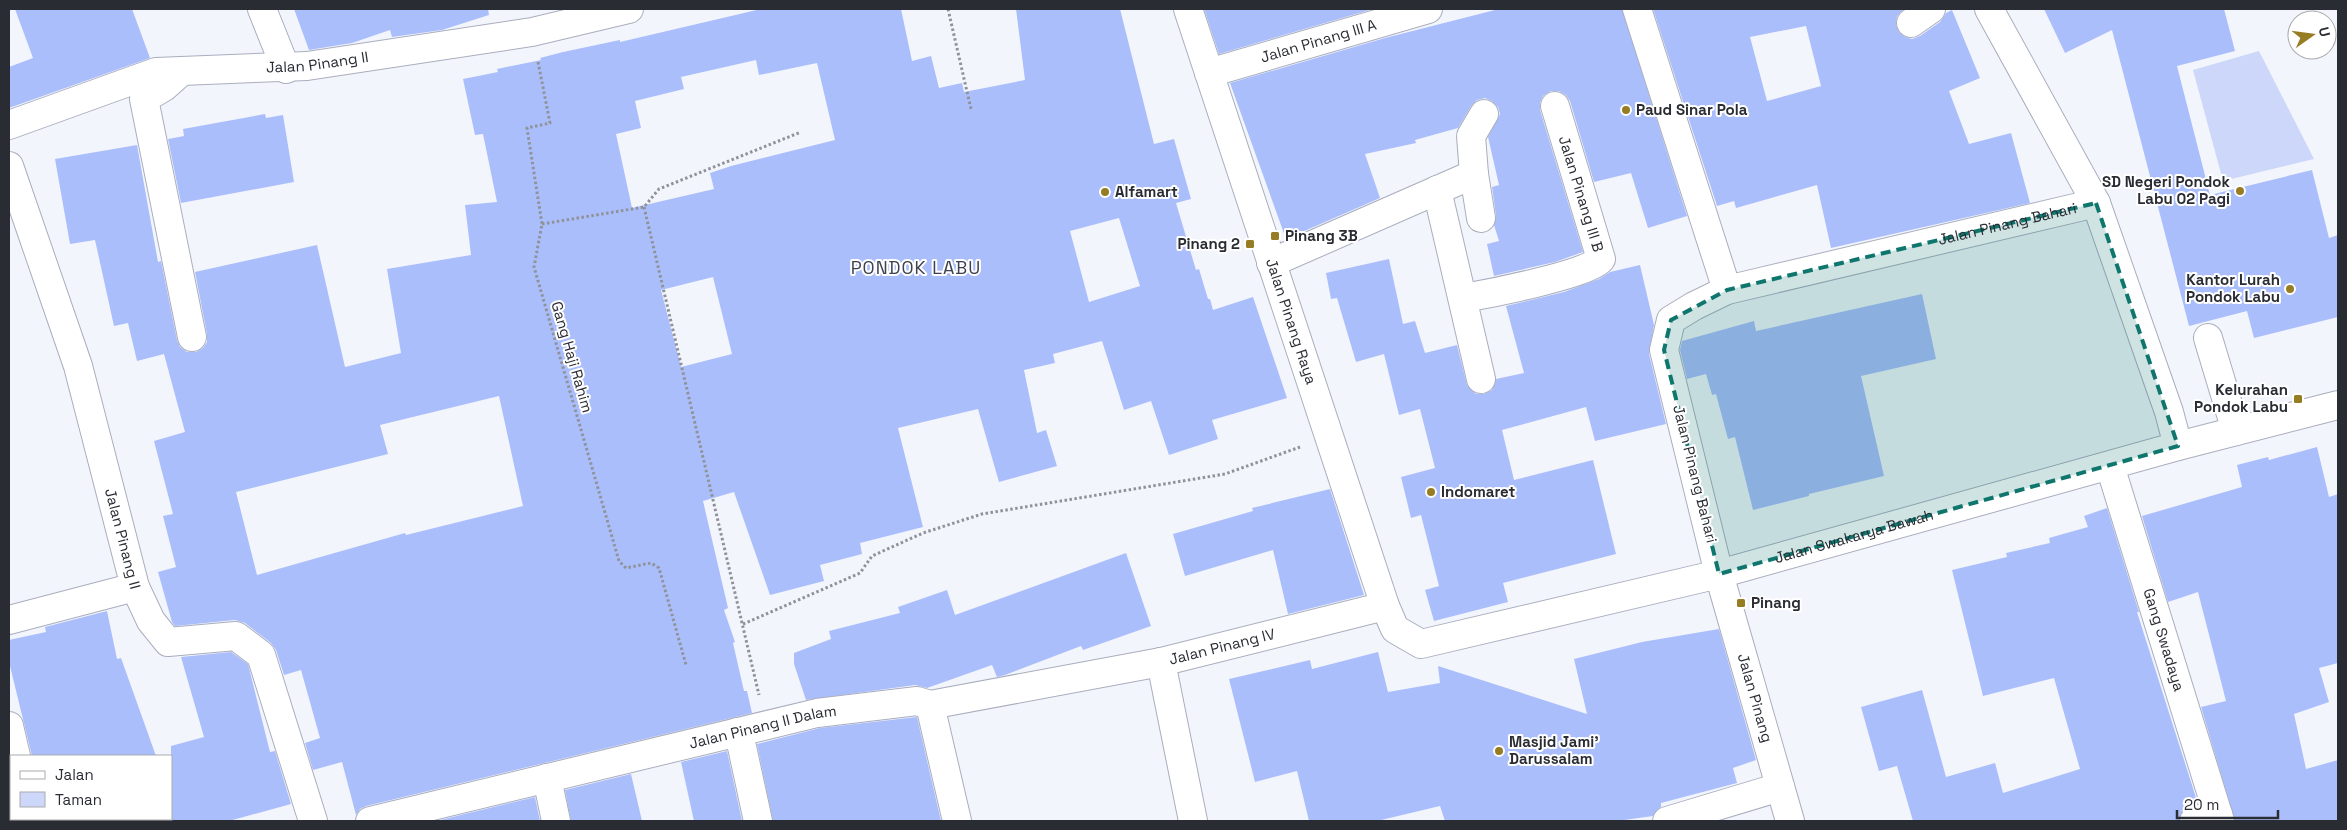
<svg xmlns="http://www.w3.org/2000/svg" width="2347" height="830" viewBox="0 0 2347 830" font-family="'Space Grotesk',sans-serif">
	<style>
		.green { fill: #ccd7f9 }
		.building { fill: #abbefc; fill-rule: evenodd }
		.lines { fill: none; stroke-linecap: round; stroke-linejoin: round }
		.minor-casing { stroke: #a9aebe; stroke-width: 30 }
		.path { stroke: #909299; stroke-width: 3; stroke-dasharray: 2.5 2.5; stroke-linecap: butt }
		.minor { stroke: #fff; stroke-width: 28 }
		.marked { fill: #0f766e; fill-opacity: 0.2; stroke: #0f766e; stroke-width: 4; stroke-dasharray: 10 6; stroke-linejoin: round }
		.poi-dot { fill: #967c23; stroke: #fff; stroke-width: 2 }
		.labels { text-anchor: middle; stroke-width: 4; stroke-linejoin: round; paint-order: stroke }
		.street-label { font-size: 15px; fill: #2a2c33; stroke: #fff }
		.poi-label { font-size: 15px; font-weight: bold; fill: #2a2c33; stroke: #fff; text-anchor: start }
		.quarter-label { font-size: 18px; letter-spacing: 1px; fill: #3e4250; stroke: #fff }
	</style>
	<rect width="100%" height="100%" fill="#f3f5fc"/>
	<path class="green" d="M2259 51 2314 159 2223 181 2193 70Z"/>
	<g class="building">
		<path d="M15 9H132L150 58 9 108V67L33 58Z"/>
		<path d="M294 9H488L489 15 442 30 392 37 390 30 352 43 309 50Z"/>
		<path d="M761 9H901L912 61 931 56 939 88 962 83 964 92 1025 80 1016 9H1120L1154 144 1174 139 1191 199 1176 203 1196 270 1199 269 1208 299H1210L1213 310 1253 297 1287 398 1212 420 1218 439 1169 455 1151 401 1124 410 1102 341 1053 354 1055 363 1024 370 1037 433 1046 430 1057 466 999 482 978 409 898 428 923 527 860 543 862 554 820 565 824 581 770 595 734 492 703 501 728 608 724 610 735 642 733 643 744 691H747L752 713 366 806 360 809 356 815 342 762 313 770 305 743 320 738 301 670 284 675 276 650 271 643 245 623 235 620 175 626 172 622 158 572 176 567 163 516 173 514 154 441 185 432 164 354 137 361 128 323 114 326 95 240 70 244 55 159 137 145 158 262 161 261 177 340 180 347 187 352H196L203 348 207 342V334L195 272 317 245 345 367 401 353 387 269 471 255 465 205 497 202 483 134 475 135 463 79 498 72 497 69 541 60 540 58 563 52 620 40V42ZM756 60 759 75 817 63 835 140 731 166 710 173 714 189 632 208 616 134 641 128 635 101 684 89 681 77ZM1119 218 1140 286 1089 302 1070 231ZM713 277 732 354 681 367 661 290ZM499 396 523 506 406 535 405 533 257 575 236 492 388 454 380 425Z"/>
		<path d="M1204 9H1373L1219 54Z"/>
		<path d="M1499 9H1622L1687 216 1648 228 1631 173 1594 182 1570 101 1566 95 1559 91H1551L1543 96 1540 103V110L1583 252 1555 262 1494 276 1487 244 1499 241 1494 225 1496 216 1492 187 1499 185 1488 137 1500 114 1498 107 1492 101 1485 98 1477 100 1471 106 1458 128 1415 140 1416 143 1365 154 1380 198 1286 239 1230 83 1385 38Z"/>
		<path d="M1653 9H1904L1897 16 1896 25 1899 32 1905 37 1912 39 1920 36 1940 22 1946 13 1952 10 1980 78 1949 91 1969 144 2011 133 2030 203 1831 248 1817 185 1736 208 1734 201 1717 206ZM1806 26 1821 86 1767 101 1750 37Z"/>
		<path d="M2044 9H2224L2235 51 2177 66 2210 195 2312 170 2329 238 2338 235V317L2254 338 2247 311 2189 326 2112 30 2065 53Z"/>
		<path d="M265 114 266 118 283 115 294 182 181 203 168 139 184 136 183 129Z"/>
		<path d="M1389 259 1403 324 1415 321 1425 353 1457 345 1467 385 1476 394H1484L1492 390 1496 379 1524 373 1506 306 1564 292 1599 279 1610 272 1640 265 1654 325 1649 354 1666 424 1595 441 1586 407 1502 430 1514 480 1593 460 1616 554 1503 583 1508 602 1434 621 1425 590 1439 586 1421 515 1411 518 1401 477 1435 468 1420 409 1399 415 1384 354 1356 362 1337 298 1331 299 1326 273Z"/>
		<path d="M1922 294 1936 359 1861 376 1884 476 1809 494V496L1753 510 1735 437 1728 439 1716 394 1712 395 1706 374 1687 379 1680 350 1682 341 1754 321 1756 331Z"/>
		<path d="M2317 447 2329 497 2338 494V663L2319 668 2329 702 2294 714 2306 769 2338 760V821H2235L2201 707 2226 701 2198 592 2168 602 2142 516 2242 487 2237 465 2268 457 2269 460Z"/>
		<path d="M1330 489 1364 595 1288 614 1273 550 1185 576 1173 534 1253 511 1252 508Z"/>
		<path d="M2107 508 2139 612H2137L2198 804 2183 810 2179 821H1913L1897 766 1879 771 1861 707 1922 690 1946 777 1995 763 2003 793 2080 769 2054 678 1983 696 1952 570 2007 557 2006 553 2050 543 2049 538 2088 527 2084 516Z"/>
		<path d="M1126 553 1151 626 1083 650 1081 646 1005 675 997 677 992 665 927 688 915 685 806 700 794 664V653L831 639 829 631 900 613 898 607 947 590 955 615Z"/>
		<path d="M107 611 117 659 121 658 156 756H32L9 662V640L46 632 45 627Z"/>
		<path d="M1719 629 1756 760 1733 768 1737 783 1661 803V807L1653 816 1617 821H1445L1440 806 1377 821H1309L1297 771 1255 782 1229 679 1310 660 1312 669 1378 652 1388 692 1440 683 1438 666 1587 714 1574 659 1642 642Z"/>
		<path d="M231 652 248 664 270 752 275 751 291 804 229 821H171V746L204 737 181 657Z"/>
		<path d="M917 717 941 821H773L757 744 820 728Z"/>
		<path d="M727 751 742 821H694L681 762Z"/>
		<path d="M631 774 642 821H571L565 790Z"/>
		<path d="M535 797 540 821H436Z"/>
	</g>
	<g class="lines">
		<g class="minor-casing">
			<g id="minor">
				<path d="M262 9 286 69"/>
				<path id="s1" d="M1188 9 1385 606 1395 629 1421 644 1719 574 2178 446 2338 405"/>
				<path d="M1637 9 1727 290"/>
				<path d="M1989 9 2096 203"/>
				<path d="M1911 23 1931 9"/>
				<path d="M182 71 164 87 144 99 192 337"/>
				<path id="s2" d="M1209 73 1428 9"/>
				<path id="s3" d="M9 125 156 72 307 66 532 32 629 9"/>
				<path id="s4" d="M9 166 78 366 135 587 151 621 168 642 236 636 261 655 313 821"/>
				<path d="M1437 190 1481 379"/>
				<path d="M1481 218 1474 174 1471 136 1484 114"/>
				<path d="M1271 263 1474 174"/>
				<path d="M1464 298C1487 294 1590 274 1601 259L1555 106"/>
				<path d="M2208 338 2236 431"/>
				<path id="s5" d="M2110 466 2220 821"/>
				<path d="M9 620 135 587"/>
				<path d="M1161 662 1193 821"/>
				<path d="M930 705 957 821"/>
				<path d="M9 726 16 756"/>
				<path d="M737 732 742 747 758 821"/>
				<path d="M547 778 556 821"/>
				<path d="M31 819 32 821"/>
				<path id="s6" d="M370 821 817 713 917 701 930 705 1161 662 1385 606"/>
				<path d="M1667 821 1780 787"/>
				<path id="s7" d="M1790 821 1719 574 1664 350 1671 320 1694 306 1727 290 2096 203 2169 412 2178 446"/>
				<path d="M2194 821 2218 814"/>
			</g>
		</g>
		<g class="path">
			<path d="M948 9 971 109"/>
			<path d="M538 62 550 123 527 128 542 224 534 267 619 561 626 568 651 563 659 568 686 665"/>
			<path d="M644 207 759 695"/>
			<path d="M542 224 644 207 659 189 801 132"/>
			<path d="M743 624 860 573 872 556 923 533 982 514 1225 474 1300 447"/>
		</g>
		<use href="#minor" class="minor"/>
	</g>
	<path class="marked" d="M2096 203 2178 446 1719 574 1664 350 1671 320 1727 290Z"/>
	<g class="poi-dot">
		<circle cx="1626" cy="110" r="5"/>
		<circle cx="2240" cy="191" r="5"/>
		<circle cx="1105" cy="192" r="5"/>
		<rect x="1270" y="231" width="10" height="10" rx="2.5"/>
		<rect x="1245" y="239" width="10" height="10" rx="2.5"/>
		<circle cx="2290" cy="289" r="5"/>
		<rect x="2293" y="394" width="10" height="10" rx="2.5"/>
		<circle cx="1431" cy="492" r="5"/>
		<rect x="1736" y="598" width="10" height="10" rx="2.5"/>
		<circle cx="1499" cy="751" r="5"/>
	</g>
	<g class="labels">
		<g class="street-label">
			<text dy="5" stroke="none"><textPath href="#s2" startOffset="114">Jalan Pinang III A</textPath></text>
			<text dy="5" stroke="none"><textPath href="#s3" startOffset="318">Jalan Pinang II</textPath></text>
			<text transform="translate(1581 194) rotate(73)" y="5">Jalan Pinang III B</text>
			<text dy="5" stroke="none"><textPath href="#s7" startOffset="870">Jalan Pinang Bahari</textPath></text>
			<text dy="5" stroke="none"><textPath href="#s1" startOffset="329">Jalan Pinang Raya</textPath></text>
			<text transform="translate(572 357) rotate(74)" y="5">Gang Haji Rahim</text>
			<text transform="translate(1695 474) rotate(76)" y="5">Jalan Pinang Bahari</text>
			<text dy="5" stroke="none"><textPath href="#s1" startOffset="1130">Jalan Swakarya Bawah</textPath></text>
			<text dy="5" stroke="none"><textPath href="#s4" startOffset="390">Jalan Pinang II</textPath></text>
			<text dy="5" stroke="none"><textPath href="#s5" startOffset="182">Gang Swadaya</textPath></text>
			<text dy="5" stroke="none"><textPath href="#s6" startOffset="872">Jalan Pinang IV</textPath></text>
			<text transform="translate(1755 698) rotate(74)" y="5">Jalan Pinang</text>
			<text dy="5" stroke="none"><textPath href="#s6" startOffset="404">Jalan Pinang II Dalam</textPath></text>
		</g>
		<g class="poi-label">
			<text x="1636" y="115">Paud Sinar Pola</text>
			<text x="2230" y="187" text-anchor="end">SD Negeri Pondok<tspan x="2230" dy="17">Labu 02 Pagi</tspan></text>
			<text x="1115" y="197">Alfamart</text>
			<text x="1285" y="241">Pinang 3B</text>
			<text x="1240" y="249" text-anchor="end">Pinang 2</text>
			<text x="2280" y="285" text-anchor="end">Kantor Lurah<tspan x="2280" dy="17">Pondok Labu</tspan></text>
			<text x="2288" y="395" text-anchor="end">Kelurahan<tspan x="2288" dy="17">Pondok Labu</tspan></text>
			<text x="1441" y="497">Indomaret</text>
			<text x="1751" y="608">Pinang</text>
			<text x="1509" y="747">Masjid Jami'<tspan x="1509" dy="17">Darussalam</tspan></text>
		</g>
		<g class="quarter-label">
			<text x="916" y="274">PONDOK LABU</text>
		</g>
	</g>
	<rect width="2347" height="830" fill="none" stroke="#2a2c33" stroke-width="20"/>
	<rect x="10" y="755" width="162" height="65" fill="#ffffff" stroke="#aaabad"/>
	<rect x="20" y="771" width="25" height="8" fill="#ffffff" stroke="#aaabad"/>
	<text x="55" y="780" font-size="15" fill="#2a2c33">Jalan</text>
	<rect x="20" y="792" width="25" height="15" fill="#ccd7f9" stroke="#aaabad"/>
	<text x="55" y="805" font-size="15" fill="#2a2c33">Taman</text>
	<g transform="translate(2312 35) rotate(76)"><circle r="24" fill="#ffffff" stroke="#aaabad"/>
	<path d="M0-4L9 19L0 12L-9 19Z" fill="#967c23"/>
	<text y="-8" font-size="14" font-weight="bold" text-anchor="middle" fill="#2a2c33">U</text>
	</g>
	<path d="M2177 810v8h101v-8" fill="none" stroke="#2a2c33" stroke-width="2.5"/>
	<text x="2184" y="810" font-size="15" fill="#2a2c33" stroke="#ffffff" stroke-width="4" paint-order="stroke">20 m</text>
</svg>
